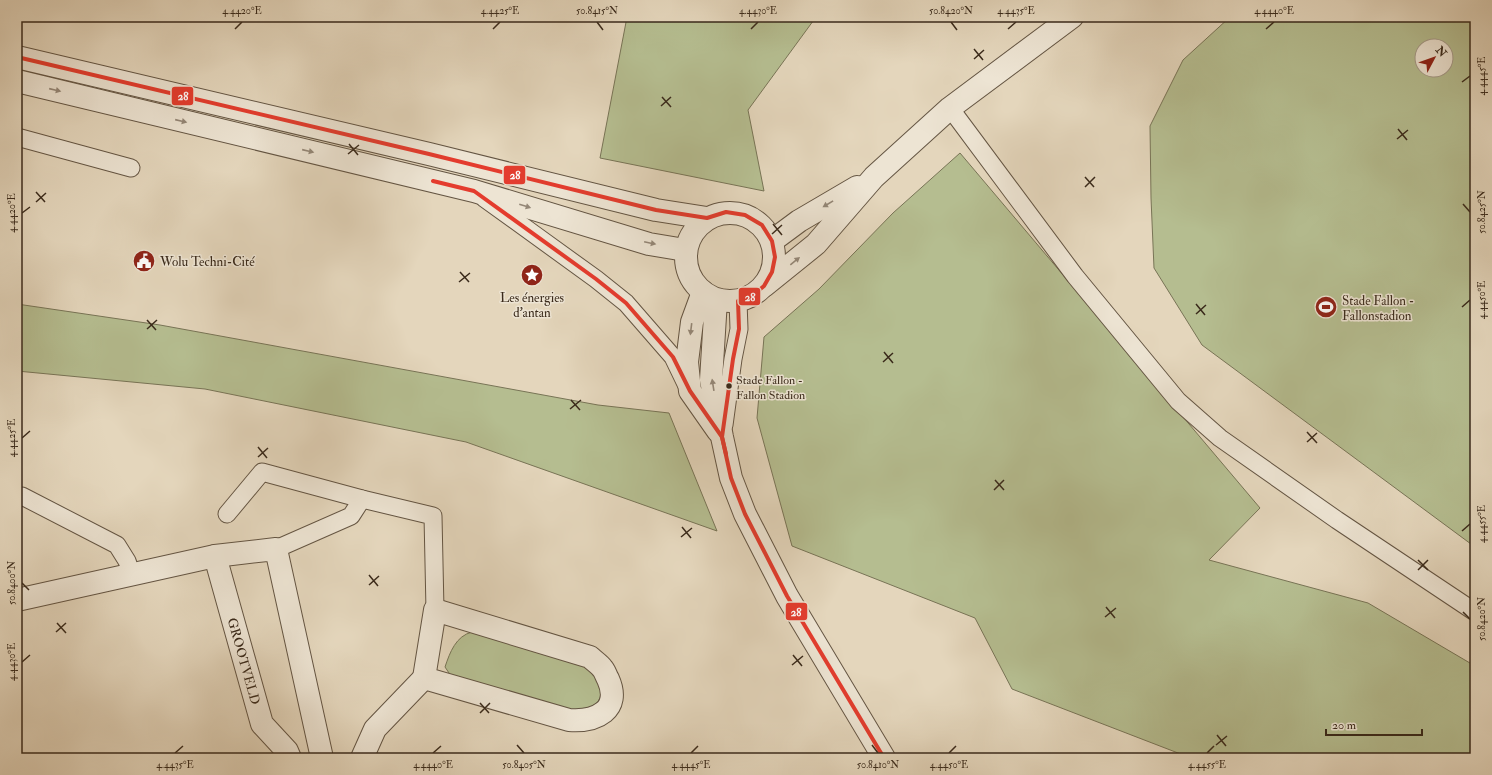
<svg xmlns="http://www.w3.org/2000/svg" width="1492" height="775" viewBox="0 0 1492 775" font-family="'IM FELL Double Pica',serif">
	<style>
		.green { fill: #b5bd90; stroke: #787456; fill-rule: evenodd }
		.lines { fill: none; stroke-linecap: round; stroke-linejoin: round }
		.service-casing { stroke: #645543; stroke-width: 19 }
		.minor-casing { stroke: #645543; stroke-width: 24 }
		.tertiary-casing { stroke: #645543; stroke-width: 24 }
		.service { stroke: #ede4d3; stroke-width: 17 }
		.minor { stroke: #ede4d3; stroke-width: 22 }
		.tertiary { stroke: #ede4d3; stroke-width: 22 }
		.bus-1-casing { stroke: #ede4d3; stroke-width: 7 }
		.bus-1 { stroke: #e43c2e; stroke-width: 4 }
		.oneway { fill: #948777 }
		.ticks { fill: none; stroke: #3a2a1b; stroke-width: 1.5 }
		.bus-dot { fill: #3a2a1b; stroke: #ede4d3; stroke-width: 1.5 }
		.labels { text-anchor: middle; stroke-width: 3; stroke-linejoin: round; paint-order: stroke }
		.bus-label { font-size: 12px; fill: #3a2a1b; stroke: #ede4d3; text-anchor: start }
		.poi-label { font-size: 13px; fill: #3a2a1b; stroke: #ede4d3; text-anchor: start }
		.street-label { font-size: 13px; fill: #3a2a1b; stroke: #ede4d3 }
		.line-badge { stroke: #ede4d3; stroke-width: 1.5 }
		.badge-label { font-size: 11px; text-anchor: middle; font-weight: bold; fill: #fff }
		.neatline { fill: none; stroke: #3a2a1b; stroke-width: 1.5 }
		.ticks-label { font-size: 10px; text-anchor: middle; fill: #3a2a1b }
	</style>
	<rect width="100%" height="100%" fill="#e4d6bc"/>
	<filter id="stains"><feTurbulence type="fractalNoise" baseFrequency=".005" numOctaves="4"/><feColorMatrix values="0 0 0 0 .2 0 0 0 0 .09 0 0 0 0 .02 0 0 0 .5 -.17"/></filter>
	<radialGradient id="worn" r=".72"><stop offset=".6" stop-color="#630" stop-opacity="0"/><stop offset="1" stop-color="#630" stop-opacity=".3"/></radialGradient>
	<g class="green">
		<path d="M627 17H816L748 110 764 191 600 158Z"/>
		<path d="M1230 17H1475V547L1202 345 1154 268 1151 198 1150 126 1183 60ZM1422 46H1446V70H1422Z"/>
		<path d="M960 153 1260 508 1209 560 1368 603 1475 666V758H1191L1012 689 975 618 792 546 757 418 764 337 819 289 893 213Z"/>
		<path d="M17 304 160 325 598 405 669 413 717 531 466 442 205 389 17 371Z"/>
		<path d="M472 632 577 661 596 674C598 680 602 687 601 693 600 707 585 709 574 711L451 676 445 667C450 652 456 636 472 632Z"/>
	</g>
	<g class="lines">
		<g class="service-casing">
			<g id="service">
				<path d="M950 108 1075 276 1178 401 1220 438 1337 520 1475 612"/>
				<path d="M17 137 131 168"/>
				<path d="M484 198 596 279 626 303 673 357 686 384"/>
				<path d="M724 425 733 359 739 329 738 301"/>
				<path d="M17 496H22L117 545 127 561 132 575"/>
				<path d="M227 514 262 472 362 499 433 516 435 610"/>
				<path d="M276 549 351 516 362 499"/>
			</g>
		</g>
		<g class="minor-casing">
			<g id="minor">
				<path d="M772 241 799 221 857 187"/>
				<path d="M764 286 816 244 874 177 950 108 1072 17"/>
				<path id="s1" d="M215 556 262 724 287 751 290 758"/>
				<path d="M17 600 215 556 276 549 322 758"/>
				<path d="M435 610 590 657C594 661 599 664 602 668 605 671 606 676 608 679 622 710 596 722 569 720L424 678Z"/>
				<path d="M362 758 375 729 424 678"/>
			</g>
		</g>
		<g class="tertiary-casing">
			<g id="tertiary">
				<path d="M17 57 429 154 656 210 707 218"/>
				<path d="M17 81 474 191 649 244 685 250"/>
				<circle cx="730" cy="257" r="44"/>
				<path d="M703 292 692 322 687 362 690 391 718 431"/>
				<path d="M716 300 711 380 722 437 731 478 745 514 787 596 884 758"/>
			</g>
		</g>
		<use href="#service" class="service"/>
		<use href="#minor" class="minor"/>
		<use href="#tertiary" class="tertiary"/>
		<g class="bus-1-casing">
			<g id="bus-1">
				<path d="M17 57 429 154 656 210 707 218 726 212 745 215 762 225 772 241 775 257 772 272 764 286 752 296 738 301 739 329 733 359 722 437 731 478 745 514 787 596 884 758"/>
				<path d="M433 181 474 191 596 279 626 303 673 357 690 391 722 437 726 454"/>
			</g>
		</g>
		<use href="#bus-1" class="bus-1"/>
	</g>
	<defs><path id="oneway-solid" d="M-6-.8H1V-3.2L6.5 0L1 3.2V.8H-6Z"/></defs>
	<g class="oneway">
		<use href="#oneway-solid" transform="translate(55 90) rotate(13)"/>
		<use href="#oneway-solid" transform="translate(181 121) rotate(13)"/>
		<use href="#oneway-solid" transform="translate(308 151) rotate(13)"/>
		<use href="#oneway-solid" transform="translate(828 204) rotate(149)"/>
		<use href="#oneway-solid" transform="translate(525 206) rotate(17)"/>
		<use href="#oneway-solid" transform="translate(650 243) rotate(12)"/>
		<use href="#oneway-solid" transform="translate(795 261) rotate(-39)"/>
		<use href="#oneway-solid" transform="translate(691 329) rotate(97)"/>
		<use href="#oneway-solid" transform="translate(713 385) rotate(-99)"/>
	</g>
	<path class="ticks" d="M597 22 603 30M951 22 957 30M235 29 242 22M493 29 500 22M751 29 758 22M1008 29 1016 22M1266 29 1274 22M974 49 983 60M974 59 984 50M1462 82 1470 76M662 97 671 107M661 106 671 97M1398 129 1407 140M1397 139 1408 130M349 144 358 155M348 154 359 145M1085 177 1094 187M1085 187 1095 177M36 192 45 202M36 202 46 193M1463 204 1470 212M22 213 30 207M773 224 782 235M772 234 782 225M460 272 469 282M459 282 470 273M1196 304 1205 315M1462 307 1470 300M1196 314 1206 305M147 320 156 330M147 329 157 320M884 352 893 363M883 362 893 353M571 400 580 410M570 409 581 400M1307 432 1317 443M22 438 30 431M1307 442 1317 433M258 447 267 458M258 457 268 448M995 480 1004 490M994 490 1004 480M682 527 691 538M1462 531 1470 524M681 537 692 528M1418 560 1428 570M1418 570 1428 560M369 575 378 586M22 583 29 590M369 585 379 576M1106 607 1115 618M1463 612 1470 619M1105 617 1116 608M57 623 66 633M56 632 66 623M793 655 802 666M22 662 30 655M792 665 803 656M480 703 489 713M480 713 490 703M1217 735 1226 746M517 745 524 753M872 745 878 753M1216 745 1227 736M175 753 183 746M433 753 441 746M691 753 698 746M949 753 956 746M1207 753 1214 746"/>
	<defs>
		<g id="civic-disc" transform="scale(1.15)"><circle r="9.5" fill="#8f2418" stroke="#ede4d3"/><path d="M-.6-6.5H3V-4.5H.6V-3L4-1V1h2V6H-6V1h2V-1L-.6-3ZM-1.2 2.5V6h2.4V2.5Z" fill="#fff"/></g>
		<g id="sight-disc" transform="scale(1.15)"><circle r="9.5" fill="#8f2418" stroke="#ede4d3"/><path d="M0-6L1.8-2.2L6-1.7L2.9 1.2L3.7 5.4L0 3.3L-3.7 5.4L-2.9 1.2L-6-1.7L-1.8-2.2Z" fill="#fff"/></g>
		<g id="stadium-disc" transform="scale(1.15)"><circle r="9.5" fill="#8f2418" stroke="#ede4d3"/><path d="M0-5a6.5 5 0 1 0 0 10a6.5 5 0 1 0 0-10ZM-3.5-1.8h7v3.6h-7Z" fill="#fff"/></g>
	</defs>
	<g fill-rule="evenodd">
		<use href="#civic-disc" x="144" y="261"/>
		<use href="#sight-disc" x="532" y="275"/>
		<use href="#stadium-disc" x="1326" y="307"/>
	</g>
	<circle class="bus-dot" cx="729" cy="386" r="3.5"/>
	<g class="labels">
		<g class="bus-label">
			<text x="736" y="384">Stade Fallon -<tspan x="736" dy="15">Fallon Stadion</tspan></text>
		</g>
		<g class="poi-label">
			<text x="160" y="266">Wolu Techni-Cité</text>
			<text x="532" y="302" text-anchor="middle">Les énergies<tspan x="532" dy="15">d'antan</tspan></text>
			<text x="1342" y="305">Stade Fallon -<tspan x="1342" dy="15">Fallonstadion</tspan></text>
		</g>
		<g class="street-label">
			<text dy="5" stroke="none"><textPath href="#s1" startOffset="109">GROOTVELD</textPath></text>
		</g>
	</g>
	<g class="line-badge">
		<rect x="171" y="86" width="23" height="20" rx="4" fill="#e43c2e"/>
		<rect x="503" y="165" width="23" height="20" rx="4" fill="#e43c2e"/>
		<rect x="738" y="287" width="23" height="19" rx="4" fill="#e43c2e"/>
		<rect x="785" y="602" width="23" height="19" rx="4" fill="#e43c2e"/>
	</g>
	<g class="badge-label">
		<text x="183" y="100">28</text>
		<text x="515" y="179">28</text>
		<text x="750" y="301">28</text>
		<text x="796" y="616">28</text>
	</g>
	<rect width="1492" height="775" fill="none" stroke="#e4d6bc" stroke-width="44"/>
	<g transform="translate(1434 58) rotate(49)"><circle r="19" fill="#ede4d3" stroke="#a59a89"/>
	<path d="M0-3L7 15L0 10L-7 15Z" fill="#8f2418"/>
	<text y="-6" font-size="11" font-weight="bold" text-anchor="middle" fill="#3a2a1b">N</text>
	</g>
	<path d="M1326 729v6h96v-6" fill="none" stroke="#3a2a1b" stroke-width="2"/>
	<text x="1332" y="729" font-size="12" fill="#3a2a1b" stroke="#ede4d3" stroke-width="3" paint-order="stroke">20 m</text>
	<rect x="22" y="22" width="1448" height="731" class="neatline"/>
	<g class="ticks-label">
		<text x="242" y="14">4.4420°E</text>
		<text x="500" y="14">4.4425°E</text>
		<text x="597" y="14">50.8415°N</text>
		<text x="758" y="14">4.4430°E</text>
		<text x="951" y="14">50.8420°N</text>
		<text x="1016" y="14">4.4435°E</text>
		<text x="1274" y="14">4.4440°E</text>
		<text transform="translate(1481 76) rotate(-90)" y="4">4.4445°E</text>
		<text transform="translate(1481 212) rotate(-90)" y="4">50.8425°N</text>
		<text transform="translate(11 213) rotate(-90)" y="4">4.4420°E</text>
		<text transform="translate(1481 300) rotate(-90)" y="4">4.4450°E</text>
		<text transform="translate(11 438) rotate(-90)" y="4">4.4425°E</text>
		<text transform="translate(1481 524) rotate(-90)" y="4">4.4455°E</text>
		<text transform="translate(11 583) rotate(-90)" y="4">50.8400°N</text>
		<text transform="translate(1481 619) rotate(-90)" y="4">50.8420°N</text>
		<text transform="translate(11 662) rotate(-90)" y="4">4.4430°E</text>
		<text x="175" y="768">4.4435°E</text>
		<text x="433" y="768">4.4440°E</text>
		<text x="524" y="768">50.8405°N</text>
		<text x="691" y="768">4.4445°E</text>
		<text x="878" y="768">50.8410°N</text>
		<text x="949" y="768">4.4450°E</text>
		<text x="1207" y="768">4.4455°E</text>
	</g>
	<rect width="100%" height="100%" filter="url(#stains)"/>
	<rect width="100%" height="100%" fill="url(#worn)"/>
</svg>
